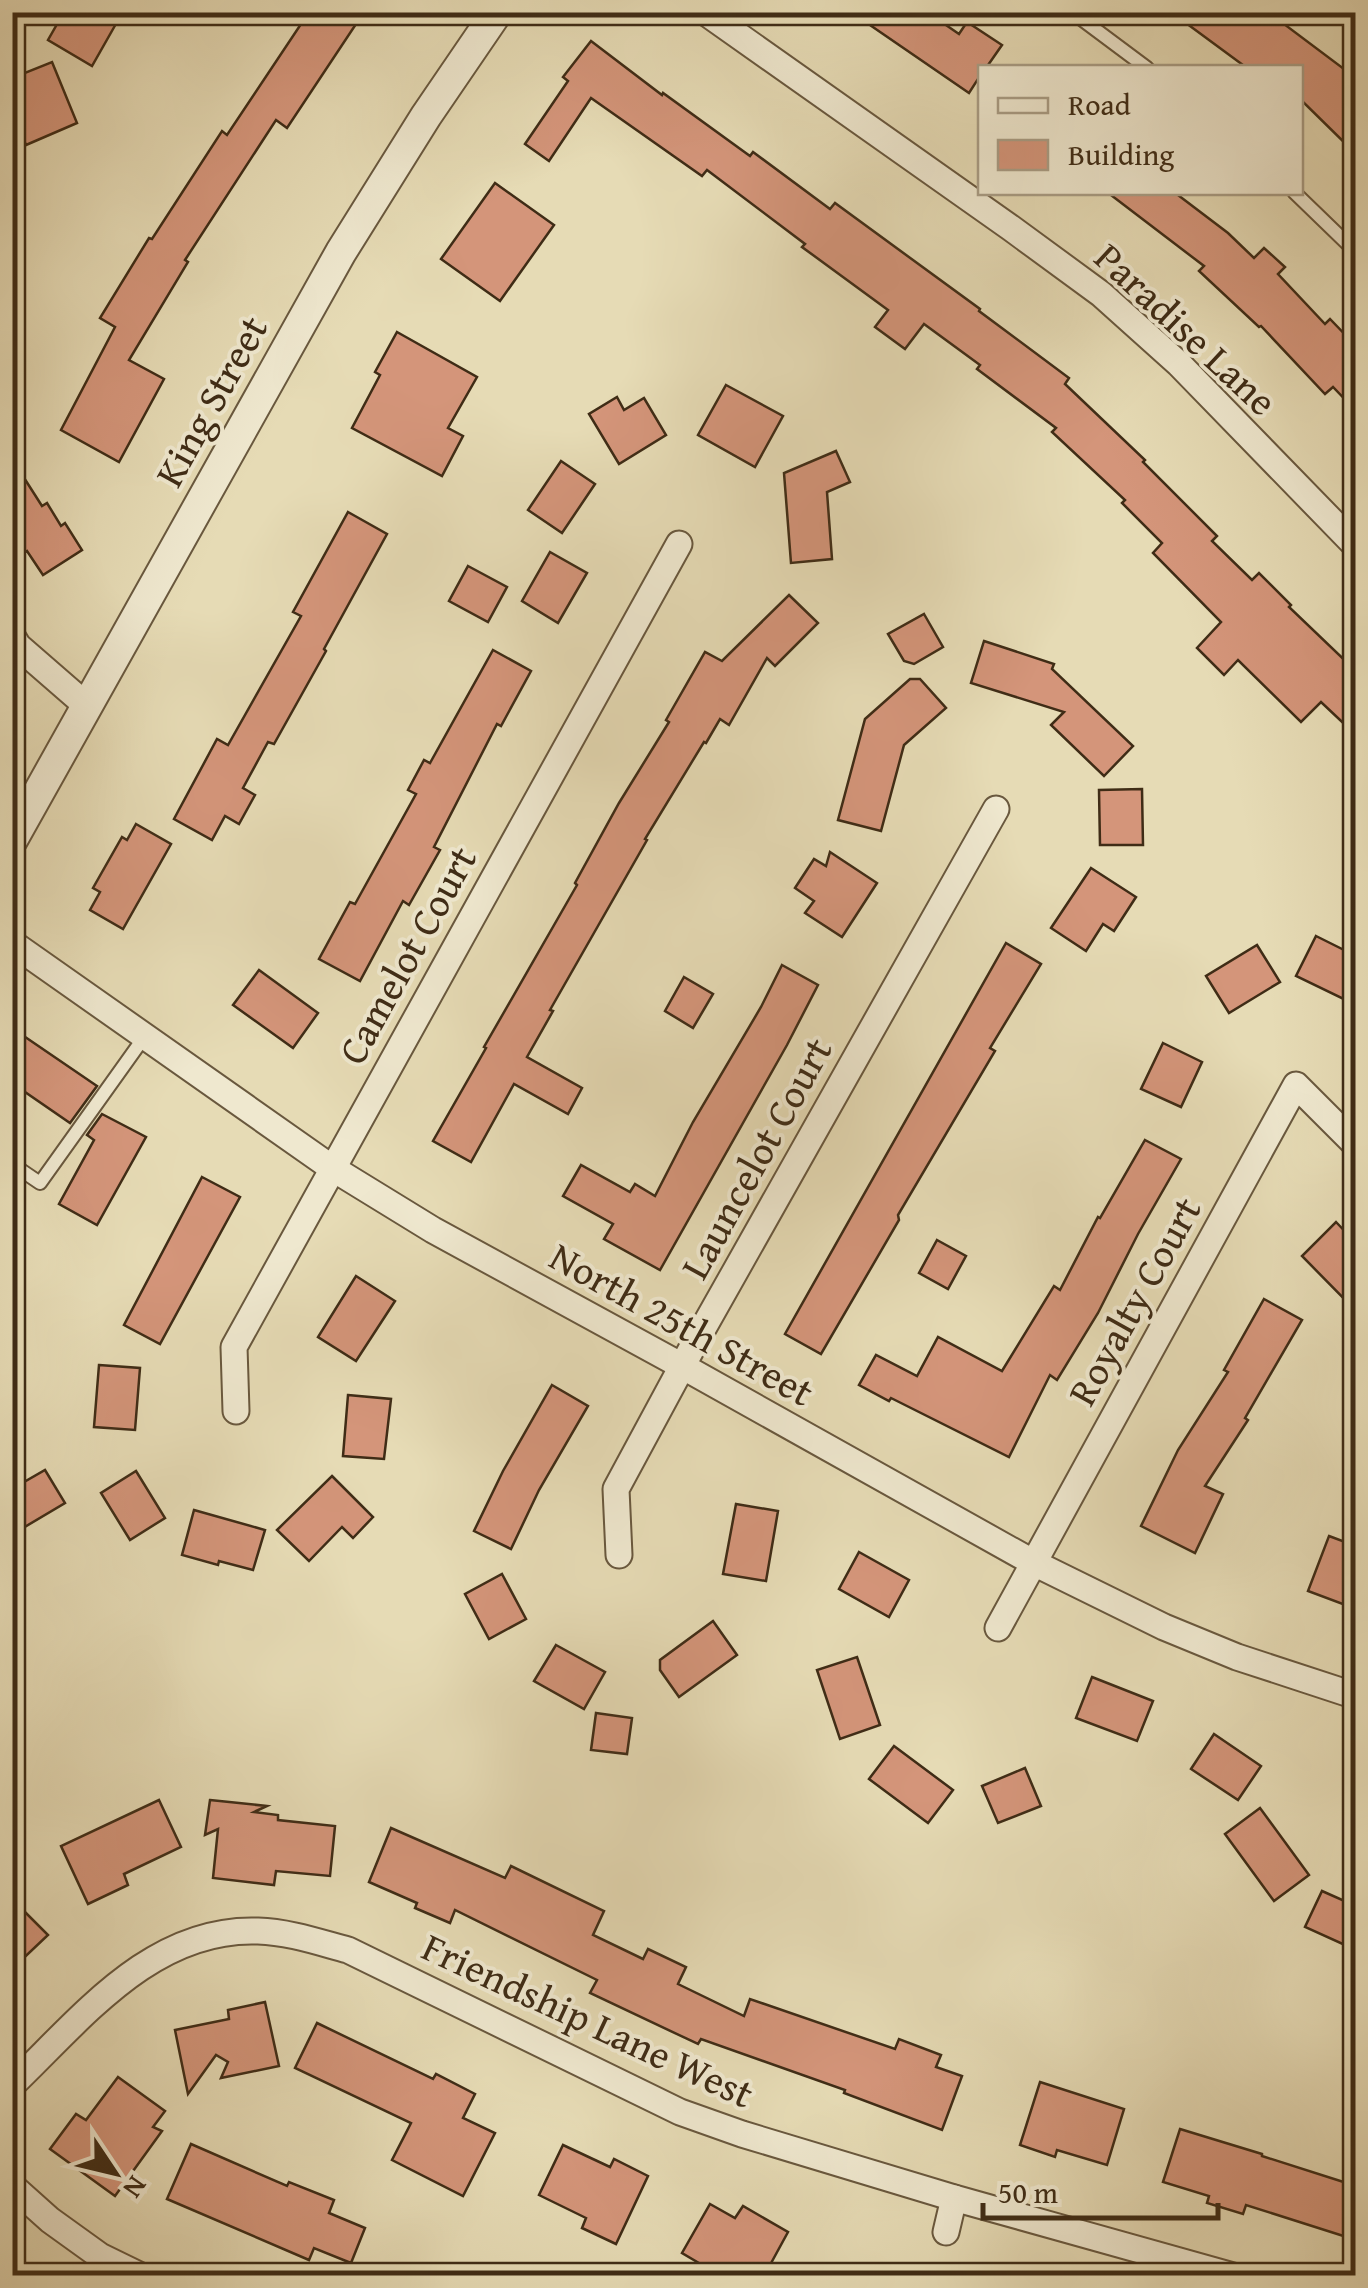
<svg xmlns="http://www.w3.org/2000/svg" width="1368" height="2288" viewBox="0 0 1368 2288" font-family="'Gentium Book Plus',serif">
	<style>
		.building { fill: #d4957a; stroke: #3f2c16; stroke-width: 2.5 }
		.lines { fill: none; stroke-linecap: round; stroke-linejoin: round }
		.service-casing { stroke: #69583e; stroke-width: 16 }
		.minor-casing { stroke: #69583e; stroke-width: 29 }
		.tertiary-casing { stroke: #69583e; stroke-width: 34 }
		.service { stroke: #efe8cf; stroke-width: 12 }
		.minor { stroke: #efe8cf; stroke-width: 25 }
		.tertiary { stroke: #efe8cf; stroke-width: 30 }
		.labels { text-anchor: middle; stroke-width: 8; stroke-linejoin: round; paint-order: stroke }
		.street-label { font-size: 40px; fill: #3f2c16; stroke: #efe8cf }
	</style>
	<rect width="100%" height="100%" fill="#e6dbb5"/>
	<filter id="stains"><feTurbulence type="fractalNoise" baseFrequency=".002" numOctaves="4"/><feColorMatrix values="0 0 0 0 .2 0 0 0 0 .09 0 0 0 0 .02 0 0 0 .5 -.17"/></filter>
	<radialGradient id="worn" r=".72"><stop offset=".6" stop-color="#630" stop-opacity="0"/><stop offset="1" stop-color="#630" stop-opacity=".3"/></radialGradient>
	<g class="building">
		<path d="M64 12H101L117 22 92 66 48 40Z"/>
		<path d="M309 12H364L287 128 276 120 185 260 188 262 129 360 164 379 119 462 61 430 115 327 100 318 149 238 152 239 222 131 227 135Z"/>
		<path d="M851 12H927L959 34 967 22 1002 45 986 68H980V76L969 93Z"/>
		<path d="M1171 12H1268L1356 78V154L1300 99V68H1247Z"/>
		<path d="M591 41 662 95 663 93 750 156 753 152 830 209 835 203 980 309 979 311 1069 378 1065 384 1145 460 1143 462 1217 536 1212 541 1252 580 1259 573 1291 605 1289 607 1356 671V735L1321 702 1301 722 1238 660 1224 675 1197 648 1221 622 1153 553 1162 543 1122 503 1125 500 1052 432 1056 428 977 369 980 365 924 324 905 349 875 327 888 310 802 247 805 244 707 170 702 176 591 98 549 161 525 144 568 81 563 77Z"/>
		<path d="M52 62 77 123 26 145 12 113V78Z"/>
		<path d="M495 183 554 225 500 301 441 259Z"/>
		<path d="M1107 192H1174L1228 233 1254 258 1264 248 1285 267 1278 274 1325 324 1330 319 1356 346V411L1333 387 1325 394 1261 326 1259 327 1199 271 1204 266Z"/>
		<path d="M397 332 477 377 448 428 463 436 442 476 352 428 380 375 375 372Z"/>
		<path d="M726 385 783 416 755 467 698 435Z"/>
		<path d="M617 397 624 410 644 398 666 435 619 464 589 414Z"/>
		<path d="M836 451 850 482 827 492 832 559 791 563 784 473Z"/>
		<path d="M12 459 42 506 47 503 61 526 65 523 82 550 43 575 27 551 24 553 12 534Z"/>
		<path d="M561 461 595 484 562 533 528 510Z"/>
		<path d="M348 512 387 534 324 649 326 651 274 744 268 742 243 788 255 795 239 824 225 816 212 840 174 819 217 739 228 745 301 616 293 612Z"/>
		<path d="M550 552 587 573 558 623 522 601Z"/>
		<path d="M468 566 507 587 488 622 449 601Z"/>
		<path d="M789 595 818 623 775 666 767 658 729 725 720 719 706 743 704 742 645 839 647 840 550 1010 553 1011 527 1057 582 1088 568 1114 514 1084 471 1162 433 1141 486 1048 484 1047 577 885 575 883 619 803 669 722 666 720 705 652 722 661Z"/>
		<path d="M924 614 943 647 914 664 904 661 888 634Z"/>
		<path d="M984 641 1054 664 1052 669 1133 746 1104 776 1051 725 1064 712 971 683Z"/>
		<path d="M493 650 531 671 501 726 497 724 434 847 440 850 409 905 403 901 360 981 319 959 350 902 355 904 416 794 408 790 424 760 430 763Z"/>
		<path d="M910 679H920L946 708 904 745 881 831 838 820 865 719Z"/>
		<path d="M1142 789 1143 845H1100L1099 790Z"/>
		<path d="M136 824 171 844 123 929 90 910 100 892 93 888 122 837 127 840Z"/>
		<path d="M830 852 877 883 842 937 805 913 814 901 795 888 814 859 826 866Z"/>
		<path d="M1091 868 1136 897 1114 931 1103 924 1086 951 1051 928Z"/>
		<path d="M1316 936 1356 956V1005L1296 976Z"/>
		<path d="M1006 943 1041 964 990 1048 995 1051 898 1215 899 1220 821 1354 785 1334Z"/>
		<path d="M1257 945 1280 982 1229 1013 1206 976Z"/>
		<path d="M782 965 818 985 787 1045 660 1270 604 1239 613 1224 563 1196 581 1165 630 1192 635 1184 655 1196 693 1122 761 1007Z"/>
		<path d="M259 970 318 1013 293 1048 233 1005Z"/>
		<path d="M684 977 713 994 693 1028 665 1011Z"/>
		<path d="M12 1028 97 1086 70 1123 12 1083Z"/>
		<path d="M1163 1043 1202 1062 1181 1107 1141 1089Z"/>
		<path d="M102 1114 146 1137 97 1225 59 1204 94 1140 87 1135Z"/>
		<path d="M1145 1140 1181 1159 1138 1234 1098 1313 1057 1380 1050 1375 1009 1457 891 1398 889 1401 859 1385 876 1355 917 1376 938 1337 1002 1371 1054 1286 1060 1290 1098 1217 1100 1218Z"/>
		<path d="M202 1177 240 1197 160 1344 124 1325Z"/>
		<path d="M1336 1222 1356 1243V1311L1302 1256Z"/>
		<path d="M937 1240 966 1256 948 1289 919 1273Z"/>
		<path d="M356 1276 395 1301 356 1361 318 1337Z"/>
		<path d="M1264 1299 1302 1320 1245 1418 1248 1420 1205 1486 1223 1494 1195 1553 1141 1526 1178 1450 1228 1372 1224 1370Z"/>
		<path d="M99 1365 140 1368 135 1430 94 1427Z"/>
		<path d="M552 1385 588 1406 539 1490 511 1549 474 1531 503 1471Z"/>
		<path d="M348 1395 391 1399 384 1459 343 1456Z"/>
		<path d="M45 1470 65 1503 23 1528 12 1510V1489Z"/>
		<path d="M136 1471 165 1518 130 1540 101 1493Z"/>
		<path d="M332 1476 373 1517 353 1538 342 1527 309 1561 277 1530Z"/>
		<path d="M736 1504 778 1511 766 1581 723 1574Z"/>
		<path d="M194 1510 265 1530 253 1570 219 1561 218 1565 182 1555Z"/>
		<path d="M1329 1536 1356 1546V1609L1308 1591Z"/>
		<path d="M859 1552 909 1580 889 1617 839 1589Z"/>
		<path d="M502 1574 526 1619 489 1639 465 1594Z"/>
		<path d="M713 1621 737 1655 679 1697 660 1670V1660Z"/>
		<path d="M556 1645 605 1672 584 1709 534 1681Z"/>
		<path d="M857 1657 880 1725 840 1739 817 1670Z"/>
		<path d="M1092 1677 1153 1701 1137 1741 1076 1718Z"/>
		<path d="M596 1713 632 1718 627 1754 591 1750Z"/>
		<path d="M1214 1734 1261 1766 1238 1800 1191 1769Z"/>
		<path d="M894 1746 953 1790 928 1823 869 1779Z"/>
		<path d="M1025 1768 1041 1806 998 1823 982 1786Z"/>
		<path d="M159 1800 181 1847 124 1874 128 1885 88 1904 61 1846Z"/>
		<path d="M210 1800 267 1806 254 1812 278 1815V1820L335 1826 330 1876 276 1871 274 1885 213 1878 218 1829 205 1835Z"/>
		<path d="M1260 1808 1309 1875 1274 1901 1225 1834Z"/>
		<path d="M391 1828 505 1878 511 1866 604 1911 593 1935 643 1959 648 1949 686 1967 678 1984 744 2016 750 1999 895 2049 899 2039 941 2055 936 2067 962 2076 942 2130 844 2093 845 2090 701 2039 698 2044 590 1993 597 1980 455 1910 450 1923 415 1908 417 1903 369 1882Z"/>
		<path d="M1322 1891 1356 1906V1950L1305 1927Z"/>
		<path d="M12 1899 48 1935 12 1969Z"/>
		<path d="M265 2002 279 2066 221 2078 228 2062 216 2055 188 2094 175 2030 229 2019 228 2010Z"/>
		<path d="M317 2023 433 2079 436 2074 475 2094 463 2118 495 2133 463 2196 392 2160 411 2123 295 2068Z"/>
		<path d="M118 2077 165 2111 153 2127 162 2131 115 2196 50 2149 76 2114 86 2120Z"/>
		<path d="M1040 2082 1124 2109 1107 2165 1057 2150 1055 2157 1020 2145Z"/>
		<path d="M1180 2129 1262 2154V2156L1356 2186V2240L1246 2205 1243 2214 1207 2203 1209 2196 1163 2182Z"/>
		<path d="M191 2144 287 2186 289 2182 334 2200 329 2213 365 2228 351 2263 314 2248 309 2260 167 2199Z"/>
		<path d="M563 2145 610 2167 614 2159 648 2176 616 2244 582 2228 586 2218 539 2195Z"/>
		<path d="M710 2204 735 2218 743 2206 788 2232 764 2276H721L682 2253Z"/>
	</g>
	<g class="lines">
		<g class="service-casing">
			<g id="service">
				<path d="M1072 12 1147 68"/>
				<path d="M1294 192 1356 252"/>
				<path d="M12 1164 40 1183 145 1036"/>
			</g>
		</g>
		<g class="minor-casing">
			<g id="minor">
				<path d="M705 12 1011 228 1101 294 1179 364 1356 546"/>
				<path d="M12 636 18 646 87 706"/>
				<path d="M12 943 332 1168 433 1230 682 1366 1034 1563 1164 1627 1237 1657 1356 1696"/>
				<path d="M236 1411 234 1347 679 544"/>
				<path d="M619 1555 616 1489 692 1348 996 809"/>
				<path d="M998 1628 1296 1085 1356 1145"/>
				<path d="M12 2085C82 2018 152 1927 258 1931 289 1932 318 1942 348 1950L680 2112 742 2134 954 2198 1233 2276"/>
				<path d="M12 2186 50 2220 100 2256 141 2276"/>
				<path d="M946 2232 954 2198"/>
			</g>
		</g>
		<g class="tertiary-casing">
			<path id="tertiary" d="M12 840 341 252 426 116 497 12"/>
		</g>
		<use href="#service" class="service"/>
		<use href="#minor" class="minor"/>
		<use href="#tertiary" class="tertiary"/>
	</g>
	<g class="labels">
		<g class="street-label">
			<text transform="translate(1186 329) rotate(43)" y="14">Paradise Lane</text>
			<text transform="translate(211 401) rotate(-61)" y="14">King Street</text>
			<text transform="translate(407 955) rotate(-61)" y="14">Camelot Court</text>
			<text transform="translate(756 1158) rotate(-61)" y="14">Launcelot Court</text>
			<text transform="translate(1134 1301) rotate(-61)" y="14">Royalty Court</text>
			<text transform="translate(682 1324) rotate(29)" y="14">North 25th Street</text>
			<text transform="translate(588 2020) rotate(25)" y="14">Friendship Lane West</text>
		</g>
	</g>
	<rect width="1368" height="2288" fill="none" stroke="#e6dbb5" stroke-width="50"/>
	<rect x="15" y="15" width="1338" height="2258" fill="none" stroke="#3f2c16" stroke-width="5"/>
	<rect x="25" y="25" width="1318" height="2238" fill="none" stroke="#3f2c16" stroke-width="2.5"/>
	<rect x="978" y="65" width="325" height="130" fill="#efe8cf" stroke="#a99d85" stroke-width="2.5"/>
	<rect x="998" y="98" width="50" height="15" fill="#efe8cf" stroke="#a99d85" stroke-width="2.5"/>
	<text x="1068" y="115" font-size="30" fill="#3f2c16">Road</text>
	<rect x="998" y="140" width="50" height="30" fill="#d4957a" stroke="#a99d85" stroke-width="2.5"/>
	<text x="1068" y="165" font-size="30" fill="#3f2c16">Building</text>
	<g transform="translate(115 2173) rotate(125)" stroke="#efe8cf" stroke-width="8" paint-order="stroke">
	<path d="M0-8L18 38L0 25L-18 38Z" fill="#3f2c16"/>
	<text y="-15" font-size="28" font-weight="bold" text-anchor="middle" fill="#3f2c16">N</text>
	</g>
	<path d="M983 2203v15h235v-15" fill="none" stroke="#3f2c16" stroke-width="5"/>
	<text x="998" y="2203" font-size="30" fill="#3f2c16" stroke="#efe8cf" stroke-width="8" paint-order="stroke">50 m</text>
	<rect width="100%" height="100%" filter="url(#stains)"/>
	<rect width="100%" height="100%" fill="url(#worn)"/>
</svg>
